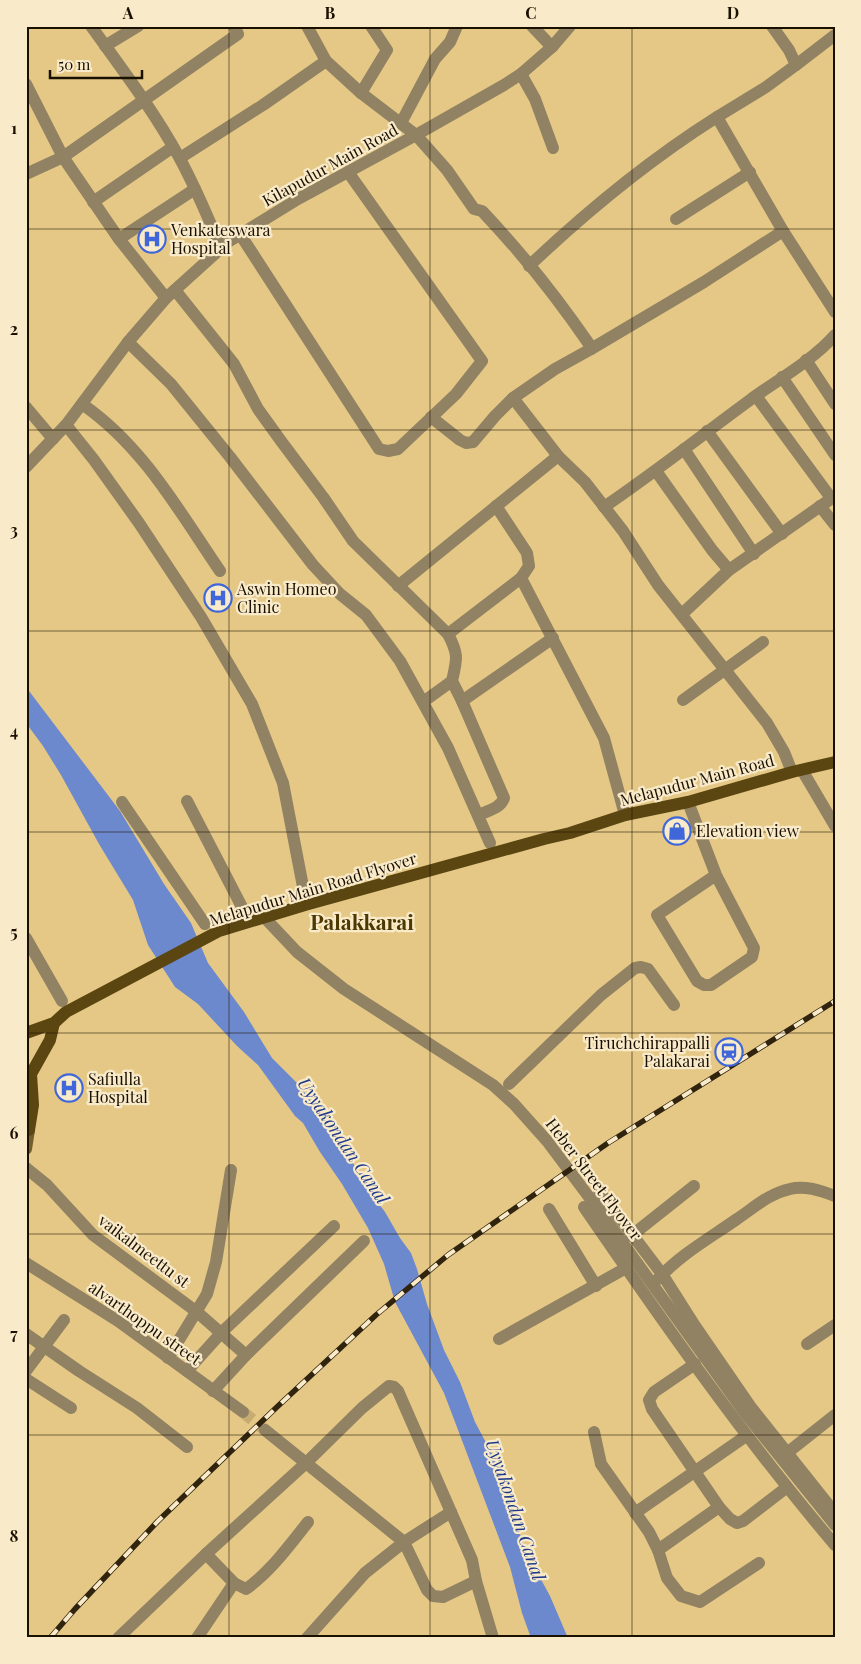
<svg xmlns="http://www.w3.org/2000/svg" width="861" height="1664" viewBox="0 0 861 1664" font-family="'Playfair Display',serif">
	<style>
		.water { fill: #6d89cd }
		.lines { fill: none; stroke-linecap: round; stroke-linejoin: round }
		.minor-tunnel { stroke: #c7ac72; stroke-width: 12; stroke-dasharray: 12 6; stroke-linecap: butt }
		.minor { stroke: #908262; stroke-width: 12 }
		.tertiary { stroke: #908262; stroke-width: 12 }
		.secondary { stroke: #745e2d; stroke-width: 12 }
		.primary { stroke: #5b4612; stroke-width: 12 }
		.rail-casing { stroke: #30240e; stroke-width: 5.5 }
		.rail { stroke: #f9ebca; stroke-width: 4; stroke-dasharray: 11; stroke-linecap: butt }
		.grid { fill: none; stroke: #1a1000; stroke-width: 1; stroke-opacity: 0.55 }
		.labels { text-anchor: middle; stroke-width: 4.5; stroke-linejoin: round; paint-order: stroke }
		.street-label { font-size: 16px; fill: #1a1000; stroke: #f9ebca }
		.poi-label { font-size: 16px; fill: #1a1000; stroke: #f9ebca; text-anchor: start }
		.water-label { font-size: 18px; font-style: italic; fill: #203a8a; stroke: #f9ebca }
		.district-label { font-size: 21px; font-weight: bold; fill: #4c3800; stroke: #f9ebca }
		.neatline { fill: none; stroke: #1a1000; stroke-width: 2 }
		.grid-label { font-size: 16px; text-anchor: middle; font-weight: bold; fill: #1a1000 }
	</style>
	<rect width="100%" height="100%" fill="#e5c886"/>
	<path class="water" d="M26 687 120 811 164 884 191 923 208 963 244 1012 272 1058 297 1083 337 1133 366 1187 385 1212 400 1238 411 1253 417 1269 427 1304 444 1350 460 1382 475 1422 492 1454 517 1510 519 1531 524 1548 550 1596 568 1638H531L522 1613 510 1567 444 1393 395 1302 384 1264 368 1228 342 1184 320 1152 303 1123 295 1116 258 1065 237 1046 198 1004 175 987 148 945 133 900 99 844 61 775 43 746 26 723Z"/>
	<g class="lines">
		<path class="minor-tunnel" d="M243 1412 265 1430"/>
		<g class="minor">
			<path d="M91 26C122 69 154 111 179 157 195 186 208 217 221 248"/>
			<path d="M307 26 326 61 361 93 416 135 447 170 474 209 482 211C520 251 558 299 589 344L591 349 555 369 513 398 558 456 585 482 623 531 658 585 767 723 784 752 792 772"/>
			<path d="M532 26 552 47"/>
			<path d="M105 46 138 26"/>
			<path d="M796 65 835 35"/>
			<path d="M521 74 535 99 553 148"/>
			<path d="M26 84 63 157 119 239 166 298"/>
			<path d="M361 93 387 50 371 26"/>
			<path d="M717 117 766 87 796 65 789 50 772 26"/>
			<path d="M401 123 435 59 450 42 457 26"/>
			<path d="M180 158 263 105 326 61"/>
			<path d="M26 174 63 157 238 34 234 26"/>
			<path d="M93 202 173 147"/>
			<path d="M676 219 750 172"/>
			<path d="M240 234 379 449 388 451 398 449 456 394 482 361 348 172"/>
			<path d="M119 239 195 189"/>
			<path d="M529 266C587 211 649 160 717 117L783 231 835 312"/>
			<path d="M175 290 234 364 258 409 281 441 323 497 353 541 448 634 521 578"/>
			<path d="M128 342 171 384 230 457 313 565 340 594 366 615 400 661 448 748 490 843"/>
			<path d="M591 349 704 282 783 231"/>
			<path d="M806 360 835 404"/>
			<path d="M782 377 835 455"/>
			<path d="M756 396 831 498"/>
			<path d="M82 404C143 446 179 511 220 571"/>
			<path d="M26 407 53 439"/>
			<path d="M431 417 460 440 466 443 473 442 495 416 513 398"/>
			<path d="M707 431 782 534"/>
			<path d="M684 449 754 554"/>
			<path d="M656 471 712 550 729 570"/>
			<path d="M496 506 527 553 529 566 521 578 604 738 625 815"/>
			<path d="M820 506 835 525"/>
			<path d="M604 507C654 473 701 436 750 400 777 380 812 361 835 335"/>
			<path d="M398 586 558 456"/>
			<path d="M682 614 729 570 835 496"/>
			<path d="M448 634C459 655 457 659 452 681L462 701 504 798C501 808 488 811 478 815"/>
			<path d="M683 700 763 642"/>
			<path d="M462 701 553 638"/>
			<path d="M423 702 452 681"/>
			<path d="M802 770 835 826"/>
			<path d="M187 801 243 909"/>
			<path d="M122 802 205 924"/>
			<path d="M688 802 716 875 754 948 752 957 711 985H704L697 981 657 915 716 875"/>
			<path d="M26 938 62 1001"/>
			<path d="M509 1084 601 995 635 968 641 967 648 969 674 1005"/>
			<path d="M26 1168 47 1185 93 1235 197 1312 246 1355"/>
			<path d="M599 1191 662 1274 695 1326 750 1406 835 1513"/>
			<path d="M584 1207C663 1322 744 1438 835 1545"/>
			<path d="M549 1209 596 1286"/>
			<path d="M631 1236 694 1186"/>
			<path d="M26 1263 118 1321 243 1412"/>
			<path d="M658 1279C681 1254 710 1238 737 1219 755 1207 768 1194 790 1189 805 1185 821 1191 835 1196"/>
			<path d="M26 1334 79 1371 137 1408 187 1447"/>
			<path d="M499 1339 626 1268"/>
			<path d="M807 1344 835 1325"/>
			<path d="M168 1358 207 1294 216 1262 231 1170"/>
			<path d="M695 1364 654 1392 649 1400 652 1409 719 1507 730 1519 737 1523 743 1521 786 1488"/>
			<path d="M26 1371 64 1320"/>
			<path d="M187 1371 222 1332 334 1226"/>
			<path d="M26 1379 71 1408"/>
			<path d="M213 1391 246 1355 364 1241"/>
			<path d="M265 1430 404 1542 365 1573 307 1638"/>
			<path d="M594 1432 601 1464 649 1532 658 1550 719 1507"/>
			<path d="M787 1453 835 1415"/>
			<path d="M451 1512 404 1542 427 1590 433 1596 443 1597 476 1581"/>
			<path d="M635 1513 746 1436"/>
			<path d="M658 1550 667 1578 681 1596 700 1602 759 1563"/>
			<path d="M206 1554 234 1583 246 1589C271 1571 289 1546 308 1522"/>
			<path d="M118 1638 206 1554 306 1463 362 1408 389 1386 394 1387 398 1391 472 1560 476 1581 493 1638"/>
			<path d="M197 1638 234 1583"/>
		</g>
		<g class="tertiary">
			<path d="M66 425 94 460 139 523 201 617 252 704 283 783 305 897"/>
			<path d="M26 467 66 425 128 342 166 298 228 242 298 199 416 135 504 85 521 74 552 47 570 26"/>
			<path d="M264 917 297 952 344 989 493 1085 514 1104 547 1141 604 1217 745 1413 835 1525"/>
		</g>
		<path class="secondary" d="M26 1149 29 1130"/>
		<g class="primary">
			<path d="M26 1033 54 1023 66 1012 219 931 305 905 544 839 570 833 625 815 688 802 792 772 835 762"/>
			<path d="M29 1130 33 1105 31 1074 50 1040 54 1023"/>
		</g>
		<g class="rail-casing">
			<path id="rail" d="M50 1638 75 1609 158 1521 278 1406 376 1315 448 1255 608 1143 835 1001"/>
		</g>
		<use href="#rail" class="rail"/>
	</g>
	<path class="grid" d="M229 26V1638M430 26V1638M632 26V1638M26 229H835M26 430H835M26 631H835M26 832H835M26 1033H835M26 1234H835M26 1435H835"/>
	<defs>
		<g id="hospital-ring" transform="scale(1.4375)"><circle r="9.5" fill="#f9ebca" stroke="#3f67d9" stroke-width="1.5"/><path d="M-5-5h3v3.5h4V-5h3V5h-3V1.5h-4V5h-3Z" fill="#3f67d9"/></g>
		<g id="shop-ring" transform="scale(1.4375)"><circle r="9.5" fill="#f9ebca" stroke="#3f67d9" stroke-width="1.5"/><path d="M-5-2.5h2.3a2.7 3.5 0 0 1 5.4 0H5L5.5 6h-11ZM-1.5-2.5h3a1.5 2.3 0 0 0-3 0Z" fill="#3f67d9"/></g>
		<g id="station-ring" transform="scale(1.4375)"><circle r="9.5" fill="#f9ebca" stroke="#3f67d9" stroke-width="1.5"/><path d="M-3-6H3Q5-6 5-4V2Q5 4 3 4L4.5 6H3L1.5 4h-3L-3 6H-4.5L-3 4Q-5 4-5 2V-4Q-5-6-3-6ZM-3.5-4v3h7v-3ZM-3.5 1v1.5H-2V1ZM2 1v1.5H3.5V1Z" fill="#3f67d9"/></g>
	</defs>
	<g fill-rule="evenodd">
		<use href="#hospital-ring" x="152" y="239"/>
		<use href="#hospital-ring" x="218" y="598"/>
		<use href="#shop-ring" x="677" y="831"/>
		<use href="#station-ring" x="729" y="1052"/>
		<use href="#hospital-ring" x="69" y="1088"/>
	</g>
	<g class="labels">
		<g class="street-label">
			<text transform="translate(330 165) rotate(-29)" y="6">Kilapudur Main Road</text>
			<text transform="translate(697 780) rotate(-15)" y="6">Melapudur Main Road</text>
			<text transform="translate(313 889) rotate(-17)" y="6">Melapudur Main Road Flyover</text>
			<text transform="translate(594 1179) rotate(53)" y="6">Heber Street Flyover</text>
			<text transform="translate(144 1251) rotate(37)" y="6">vaikalmeettu st</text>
			<text transform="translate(145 1323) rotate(35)" y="6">alvarthoppu street</text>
		</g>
		<g class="poi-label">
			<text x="171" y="236">Venkateswara<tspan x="171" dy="18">Hospital</tspan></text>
			<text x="237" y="595">Aswin Homeo<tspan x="237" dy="18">Clinic</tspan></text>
			<text x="696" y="837">Elevation view</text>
			<text x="710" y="1049" text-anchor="end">Tiruchchirappalli<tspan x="710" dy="18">Palakarai</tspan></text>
			<text x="88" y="1085">Safiulla<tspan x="88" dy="18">Hospital</tspan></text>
		</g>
		<g class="water-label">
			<text transform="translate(343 1141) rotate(56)" y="6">Uyyakondan Canal</text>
			<text transform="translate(515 1510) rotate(71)" y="6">Uyyakondan Canal</text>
		</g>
		<g class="district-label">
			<text x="362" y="930">Palakkarai</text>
		</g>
	</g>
	<rect width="861" height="1664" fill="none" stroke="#f9ebca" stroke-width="55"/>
	<path d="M50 70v8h92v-8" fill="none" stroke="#1a1000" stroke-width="2.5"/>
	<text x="58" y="70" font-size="15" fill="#1a1000" stroke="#f9ebca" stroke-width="4" paint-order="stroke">50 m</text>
	<rect x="28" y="28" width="806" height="1608" class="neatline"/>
	<g class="grid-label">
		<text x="128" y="19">A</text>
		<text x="330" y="19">B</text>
		<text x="531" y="19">C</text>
		<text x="733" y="19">D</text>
		<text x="14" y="134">1</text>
		<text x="14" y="335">2</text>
		<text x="14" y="536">3</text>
		<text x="14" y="737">4</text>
		<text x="14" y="938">5</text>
		<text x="14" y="1139">6</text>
		<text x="14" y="1340">7</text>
		<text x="14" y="1542">8</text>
	</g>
</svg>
